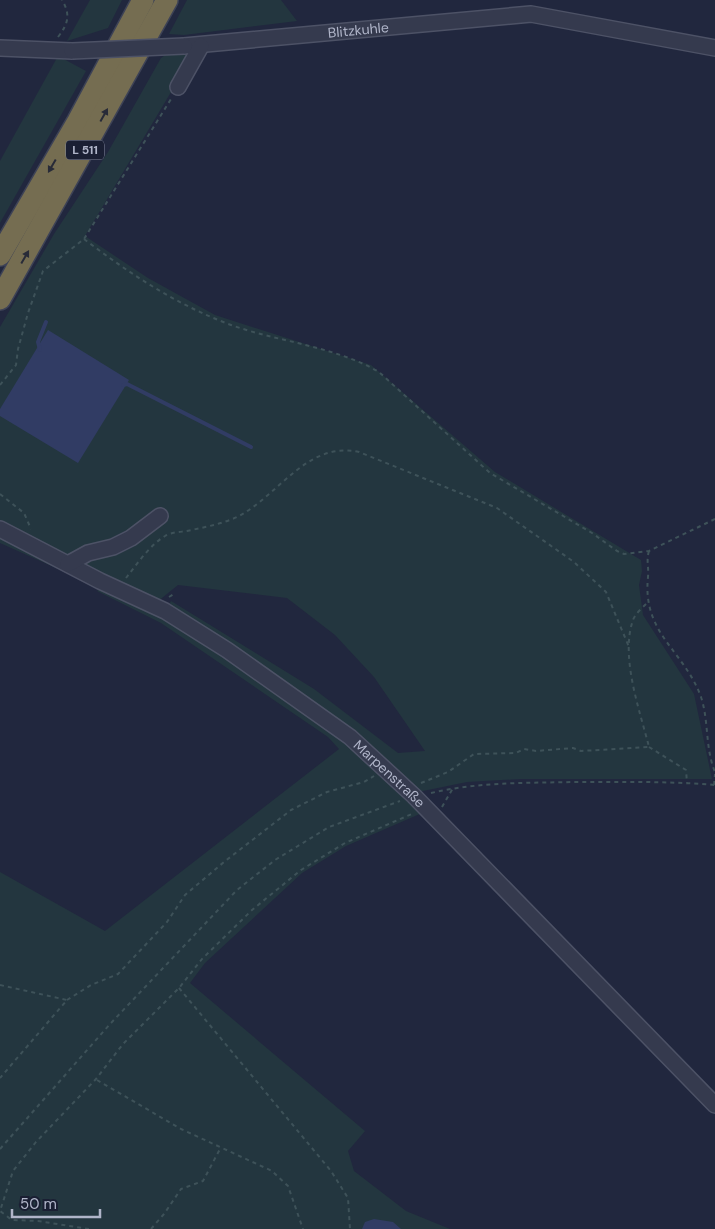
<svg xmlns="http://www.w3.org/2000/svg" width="715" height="1229" viewBox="0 0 715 1229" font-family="'DM Sans',sans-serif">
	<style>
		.green { fill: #23363f }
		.water { fill: #313c64 }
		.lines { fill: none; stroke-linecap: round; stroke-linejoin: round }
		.stream { stroke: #313c64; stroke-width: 4 }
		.minor-casing { stroke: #4d5266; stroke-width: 18 }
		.highway-casing { stroke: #3d4256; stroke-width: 24 }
		.path { stroke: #3e5259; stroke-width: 2; stroke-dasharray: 4 4; stroke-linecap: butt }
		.minor { stroke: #353a4e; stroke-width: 15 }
		.highway { stroke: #756d51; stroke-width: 21 }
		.minor-bridge-casing { stroke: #4d5266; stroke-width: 18; stroke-linecap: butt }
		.minor-bridge { stroke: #353a4e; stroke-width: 15 }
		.oneway { fill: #282b38 }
		.labels { text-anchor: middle; stroke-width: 4.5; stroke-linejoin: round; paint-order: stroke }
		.shield { fill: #1a1f33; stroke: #83889c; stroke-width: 1 }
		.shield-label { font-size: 12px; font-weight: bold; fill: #b0b5c9 }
		.street-label { font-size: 14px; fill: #b0b5c9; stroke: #1a1f33 }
	</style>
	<rect width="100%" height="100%" fill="#21273e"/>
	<g class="green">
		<path d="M90 0H122L108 28 67 41Z"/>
		<path d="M187 0H281L297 21 184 35 169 34Z"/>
		<path d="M168 53H189L192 57 85 236 148 278 215 315 371 365 495 472 641 560 642 571 639 585 643 615 694 694 712 779H521L467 782 418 792 167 609 171 601 314 689 398 753 425 751 374 677 335 635 287 598 178 585 157 602 0 524V327L54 234 108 152 161 58Z"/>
		<path d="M58 56 86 71 0 223V161Z"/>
		<path d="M0 534 90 583 0 543Z"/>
		<path d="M100 589 157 610 343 734 422 813 346 846 302 873 205 963 190 983 365 1131 348 1151 354 1171 406 1211 450 1229H0V872L105 931 339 749 328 737 161 623 97 591Z"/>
	</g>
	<g class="water">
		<path d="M48 330 129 380 78 463 0 416V409Z"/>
		<path d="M374 1219 393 1222 401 1229H362L365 1222Z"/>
	</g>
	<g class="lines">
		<g class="stream">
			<path d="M40 350 38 342 46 322"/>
			<path d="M123 385 127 384 251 447"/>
		</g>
		<g class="minor-casing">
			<g id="minor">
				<path id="s1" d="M184 46 531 14 715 48"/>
				<path d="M0 48 72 51"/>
				<path d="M178 87 201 46"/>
				<path id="s2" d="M0 529 100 581 165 611 227 650 350 737 414 796 715 1105"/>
				<path d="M68 564 88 553 113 547 131 538 160 516"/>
			</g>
		</g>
		<g class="highway-casing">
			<g id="highway">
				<path d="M0 255 78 121 143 0"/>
				<path d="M0 299 167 0"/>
			</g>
		</g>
		<g class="path">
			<path d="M58 37C68 24 71 15 62 0"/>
			<path d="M84 239C130 274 177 305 231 325 279 342 334 346 379 372L490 473 592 533 617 551 624 554 649 551 715 519"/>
			<path d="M0 385 16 365 18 349 28 313 43 271 84 239 171 99"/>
			<path d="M0 494 24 513 31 529"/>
			<path d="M649 551C646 560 649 567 648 577 642 634 684 650 701 697 709 721 705 748 715 772"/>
			<path d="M126 578C137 564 150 545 165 536 171 532 181 532 187 531 205 527 223 524 239 516 280 494 307 441 359 452L497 508 574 562 606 592 629 647"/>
			<path d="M169 597 174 594"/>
			<path d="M649 747 686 770 687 783"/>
			<path d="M421 783 448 772 474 754 516 753 524 749 536 751 573 748 581 751 649 747C640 711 620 657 633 620 635 614 643 607 648 602"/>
			<path d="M714 785 715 774"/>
			<path d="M431 793C478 782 526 783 574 782 621 782 668 781 715 785"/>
			<path d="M442 807 453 788"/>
			<path d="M0 985 67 1000 0 1078"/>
			<path d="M179 988 331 1171 348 1198 350 1229"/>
			<path d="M67 1000 91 985 118 974 167 922 185 895 224 862 291 810 327 792 364 782 374 776"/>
			<path d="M97 1080 181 1129 272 1171 288 1186 303 1229"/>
			<path d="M0 1149 111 1023 237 890 275 860 329 827 400 801"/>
			<path d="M89 1229 38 1221 12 1220 0 1211 13 1171 36 1142 96 1079 123 1044 179 988 202 959 252 910 301 870 345 843 414 813"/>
			<path d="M151 1229 164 1214 181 1189 203 1181 220 1149"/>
		</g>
		<use href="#minor" class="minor"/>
		<use href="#highway" class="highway"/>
		<g class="minor-bridge-casing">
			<path id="minor-bridge" d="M72 51 184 46"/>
		</g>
		<use href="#minor-bridge" class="minor-bridge"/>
	</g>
	<defs><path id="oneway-solid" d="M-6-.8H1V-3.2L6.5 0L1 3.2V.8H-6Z" transform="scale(1.25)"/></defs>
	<g class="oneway">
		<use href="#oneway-solid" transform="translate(104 115) rotate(-61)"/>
		<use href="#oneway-solid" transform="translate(52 166) rotate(120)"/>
		<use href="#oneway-solid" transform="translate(25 257) rotate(-60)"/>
	</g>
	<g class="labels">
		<rect class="shield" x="66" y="140.5" width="38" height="19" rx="4"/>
		<g class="shield-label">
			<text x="85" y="154">L 511</text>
		</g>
		<g class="street-label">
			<text dy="5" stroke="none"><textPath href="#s1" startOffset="175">Blitzkuhle</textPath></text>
			<text dy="5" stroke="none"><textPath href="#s2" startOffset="462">Marpenstraße</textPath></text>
		</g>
	</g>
	<path d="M12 1209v8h88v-8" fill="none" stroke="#b0b5c9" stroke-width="2.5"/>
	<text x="20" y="1209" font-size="15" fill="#b0b5c9" stroke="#1a1f33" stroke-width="4" paint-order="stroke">50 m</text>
</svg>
